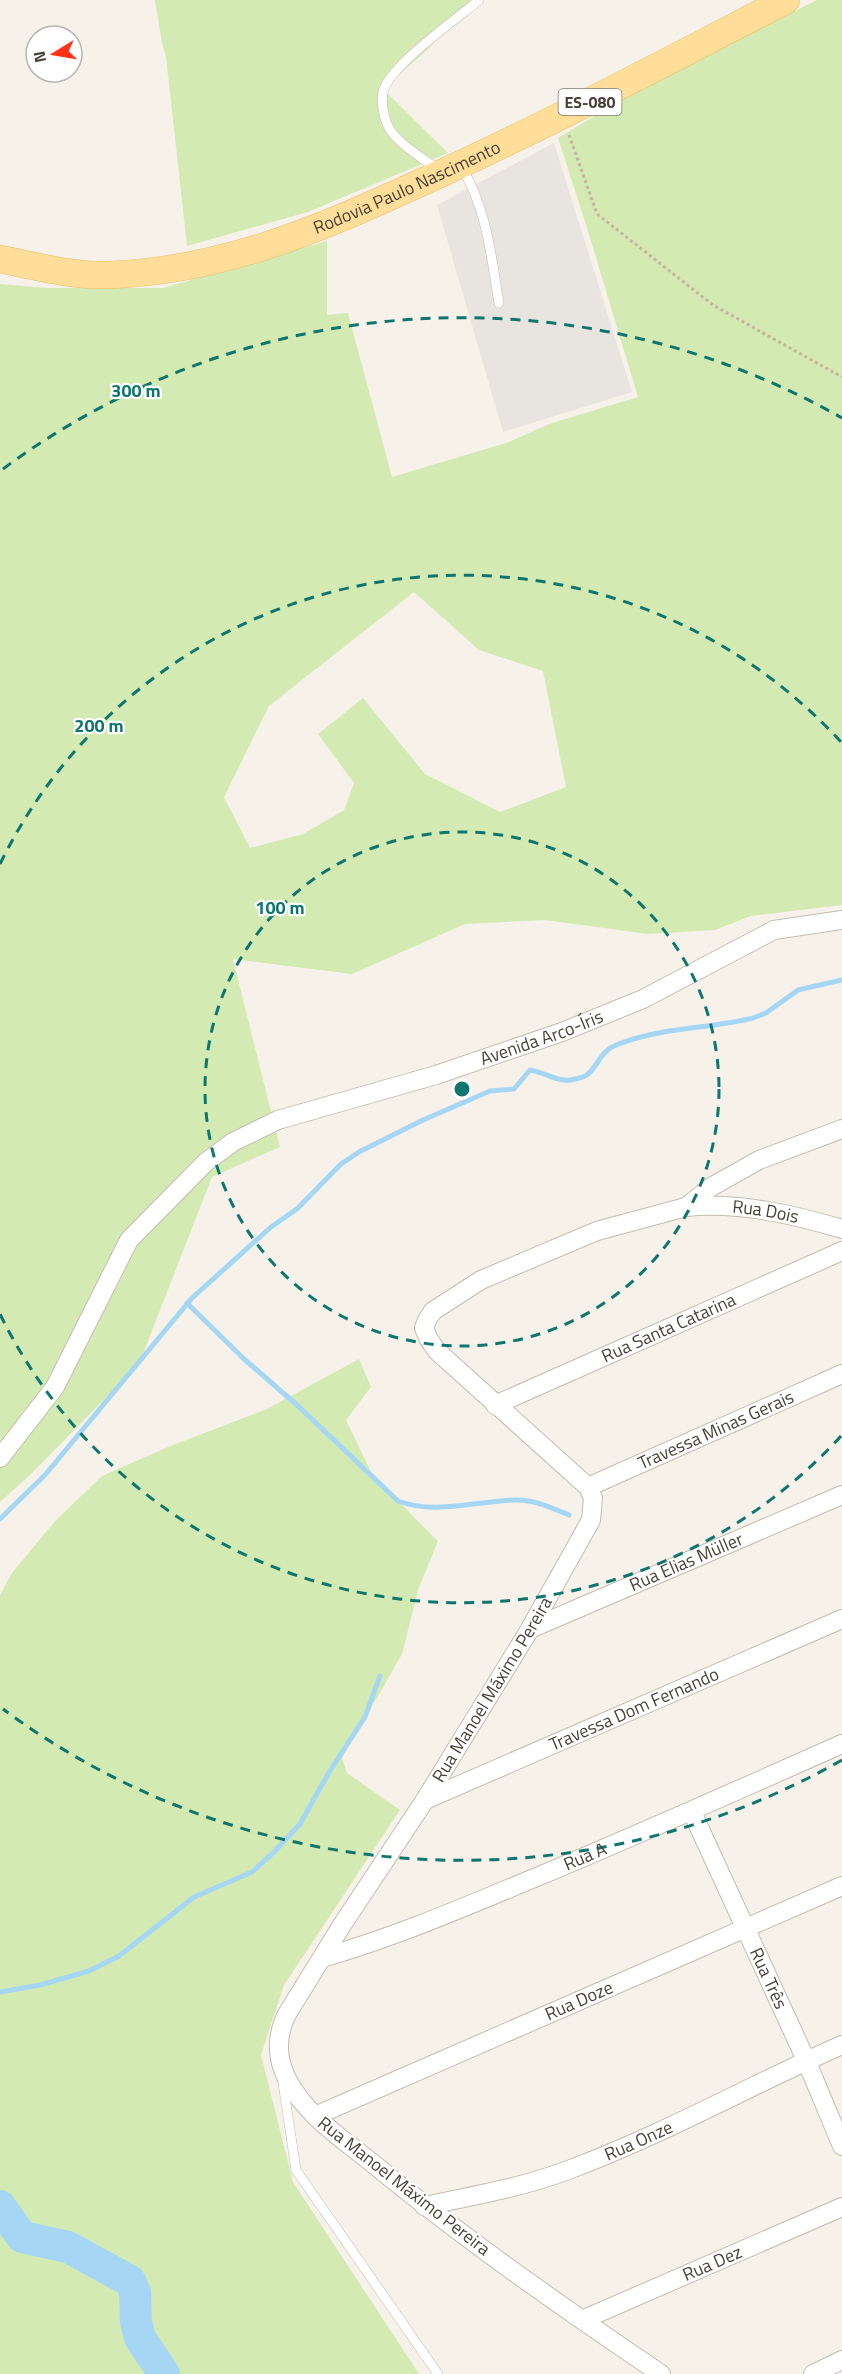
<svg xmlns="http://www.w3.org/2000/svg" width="842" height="2374" viewBox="0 0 842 2374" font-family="'Titillium Web',sans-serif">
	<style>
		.industrial { fill: #e8e4df }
		.green { fill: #d3ebb2; fill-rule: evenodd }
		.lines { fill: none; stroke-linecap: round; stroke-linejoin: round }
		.stream { stroke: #a5d7f4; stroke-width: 5 }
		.river { stroke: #a5d7f4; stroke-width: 32 }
		.lane-casing { stroke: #c5bcaf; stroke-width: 10 }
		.street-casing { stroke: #c5bcaf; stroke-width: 20 }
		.primary-casing { stroke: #e9bc65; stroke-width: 28 }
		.path { stroke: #c4b59d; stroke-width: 3; stroke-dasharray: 3 3; stroke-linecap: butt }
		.lane { stroke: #fff; stroke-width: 9 }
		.street { stroke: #fff; stroke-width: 18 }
		.primary { stroke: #ffde9a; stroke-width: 27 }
		.ring { fill: none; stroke: #0f766e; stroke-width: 3; stroke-dasharray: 10 8 }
		.labels { text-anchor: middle; stroke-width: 4.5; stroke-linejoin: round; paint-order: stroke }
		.shield { fill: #fff; stroke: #807b74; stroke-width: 1.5 }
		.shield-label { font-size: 16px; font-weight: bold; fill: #4a4238 }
		.street-label { font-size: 18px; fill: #4a4238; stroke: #fff }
		.centre { fill: #0f766e; stroke: #fff; stroke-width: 3 }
		.ring-label { font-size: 18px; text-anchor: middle; font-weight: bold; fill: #0f766e; stroke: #fff; stroke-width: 4.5; stroke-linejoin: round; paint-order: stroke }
	</style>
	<rect width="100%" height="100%" fill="#f6f2ea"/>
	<path class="industrial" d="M554 143 632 392 503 432 437 205Z"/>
	<g class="green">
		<path d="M155 0H475L428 49 383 89 448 153 308 212 187 246 166 57 162 43Z"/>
		<path d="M817 0H842V905L751 916 715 930 648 934 545 920 465 924 352 974 233 959 280 1147 212 1177 139 1364 30 1475 0 1502V284L47 288H163L327 241V315L348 313 392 477 509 442 549 424 638 397 588 231 558 138 650 83ZM414 592 479 650 543 671 566 787 500 812 425 774 363 698 318 734 354 783 344 810 303 834 250 848 224 797 269 706Z"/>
		<path d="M359 1359 371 1387 346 1420 373 1476 438 1541 418 1590 402 1654 377 1698 353 1732 342 1758 347 1773 400 1810 284 1985 261 2055 293 2182 419 2374H0V1595L12 1573 55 1521 102 1476 168 1447 267 1409Z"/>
	</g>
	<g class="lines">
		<g class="stream">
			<path d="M187 1303 244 1359 297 1405 398 1501C435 1515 476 1501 515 1500 533 1499 552 1508 569 1515"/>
			<path d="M0 1519 45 1475 192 1298 271 1227 298 1208 341 1164 359 1152 423 1120 490 1091 514 1089 530 1070C544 1072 557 1082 570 1080 576 1079 584 1078 588 1074 599 1064 601 1051 616 1045 661 1027 708 1029 753 1018L766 1013 798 990 842 980"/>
			<path d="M0 1992 40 1985 89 1971 119 1956 194 1897 252 1872 273 1853 300 1824 328 1774 365 1717 380 1676"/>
		</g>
		<path class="river" d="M0 2206 22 2237 68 2247 130 2281 135 2292 136 2322 140 2338 164 2374"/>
		<g class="lane-casing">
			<g id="lane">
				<path d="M462 168C487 210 491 255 499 303"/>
				<path d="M438 170C424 159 397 143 389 128 384 119 381 103 383 92 389 66 457 19 479 0"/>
				<path d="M283 2083 296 2170 438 2374"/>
			</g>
		</g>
		<g class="street-casing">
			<g id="street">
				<path id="s1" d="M686 1207C739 1202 792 1214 842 1229"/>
				<path id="s2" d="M495 1405 842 1251"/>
				<path id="s3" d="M0 1458 55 1387 129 1240 206 1162 233 1142 278 1120 436 1075 562 1032 643 999 774 930 842 920"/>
				<path id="s4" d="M588 1487 842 1374"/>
				<path id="s5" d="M530 1629 842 1495"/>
				<path id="s6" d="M425 1800 842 1619"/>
				<path id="s7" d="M692 1812 806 2060 842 2146"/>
				<path id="s8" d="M322 1958C399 1936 471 1904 544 1874 644 1832 743 1788 842 1744"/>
				<path id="s9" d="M315 2116 842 1886"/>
				<path id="s10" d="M424 2206C473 2196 524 2187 571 2169 664 2134 751 2085 842 2045"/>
				<path id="s11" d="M582 2320 842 2207"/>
				<path id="s12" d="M661 2374C562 2307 463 2238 371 2162 341 2138 305 2114 287 2079 276 2057 276 2036 287 2014L342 1925 425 1800 530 1629 591 1520 593 1498 588 1487 437 1351 428 1338 424 1328 427 1320 433 1311 481 1280 597 1231 686 1207 711 1187 759 1160 842 1129"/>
				<path d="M813 2374 842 2360"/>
			</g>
		</g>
		<g class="primary-casing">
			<g id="primary">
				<path id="s13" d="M0 259C35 266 71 276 107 275 230 271 333 223 442 173 559 119 672 59 786 0"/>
			</g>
		</g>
		<path class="path" d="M569 135 597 214 713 305 842 377"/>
		<use href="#lane" class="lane"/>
		<use href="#street" class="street"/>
		<use href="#primary" class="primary"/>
	</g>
	<g class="ring">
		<circle cx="462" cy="1089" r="257"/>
		<path d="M841 1436A514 514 0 0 1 0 1314M0 864A514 514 0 0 1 841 742"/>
		<path d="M842 1760A771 771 0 0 1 3 1709M3 469A771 771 0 0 1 842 418"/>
	</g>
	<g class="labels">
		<rect class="shield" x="558.5" y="89" width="63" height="26" rx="4.5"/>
		<g class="shield-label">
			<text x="590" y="108">ES-080</text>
		</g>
		<g class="street-label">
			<text dy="6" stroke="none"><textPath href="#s13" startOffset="423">Rodovia Paulo Nascimento</textPath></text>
			<text dy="6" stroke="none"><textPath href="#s3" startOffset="724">Avenida Arco-Íris</textPath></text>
			<text dy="6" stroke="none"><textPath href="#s1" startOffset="80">Rua Dois</textPath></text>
			<text dy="6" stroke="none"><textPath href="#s2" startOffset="190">Rua Santa Catarina</textPath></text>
			<text dy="6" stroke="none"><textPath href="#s4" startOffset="140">Travessa Minas Gerais</textPath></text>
			<text dy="6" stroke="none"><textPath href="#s5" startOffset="170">Rua Elias Müller</textPath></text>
			<text dy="6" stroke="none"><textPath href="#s12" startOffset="930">Rua Manoel Máximo Pereira</textPath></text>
			<text dy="6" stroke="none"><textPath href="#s6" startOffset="228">Travessa Dom Fernando</textPath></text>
			<text dy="6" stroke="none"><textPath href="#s8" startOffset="282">Rua A</textPath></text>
			<text dy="6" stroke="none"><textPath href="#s7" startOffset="183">Rua Três</textPath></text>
			<text dy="6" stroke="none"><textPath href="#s9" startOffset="288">Rua Doze</textPath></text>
			<text dy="6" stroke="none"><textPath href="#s10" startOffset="225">Rua Onze</textPath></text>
			<text transform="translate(404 2186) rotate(38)" y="6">Rua Manoel Máximo Pereira</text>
			<text dy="6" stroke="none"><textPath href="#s11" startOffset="142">Rua Dez</textPath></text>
		</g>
	</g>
	<circle cx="462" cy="1089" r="9" class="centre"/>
	<g class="ring-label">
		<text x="136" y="397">300 m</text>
		<text x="99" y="732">200 m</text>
		<text x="280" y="914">100 m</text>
	</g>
	<g transform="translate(54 54) rotate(259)"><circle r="28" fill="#ffffff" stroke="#b7b3af" stroke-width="1.5"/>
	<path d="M0-4.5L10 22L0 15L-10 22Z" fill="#ff3218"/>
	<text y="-9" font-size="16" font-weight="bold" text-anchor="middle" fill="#4a4238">N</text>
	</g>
</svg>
